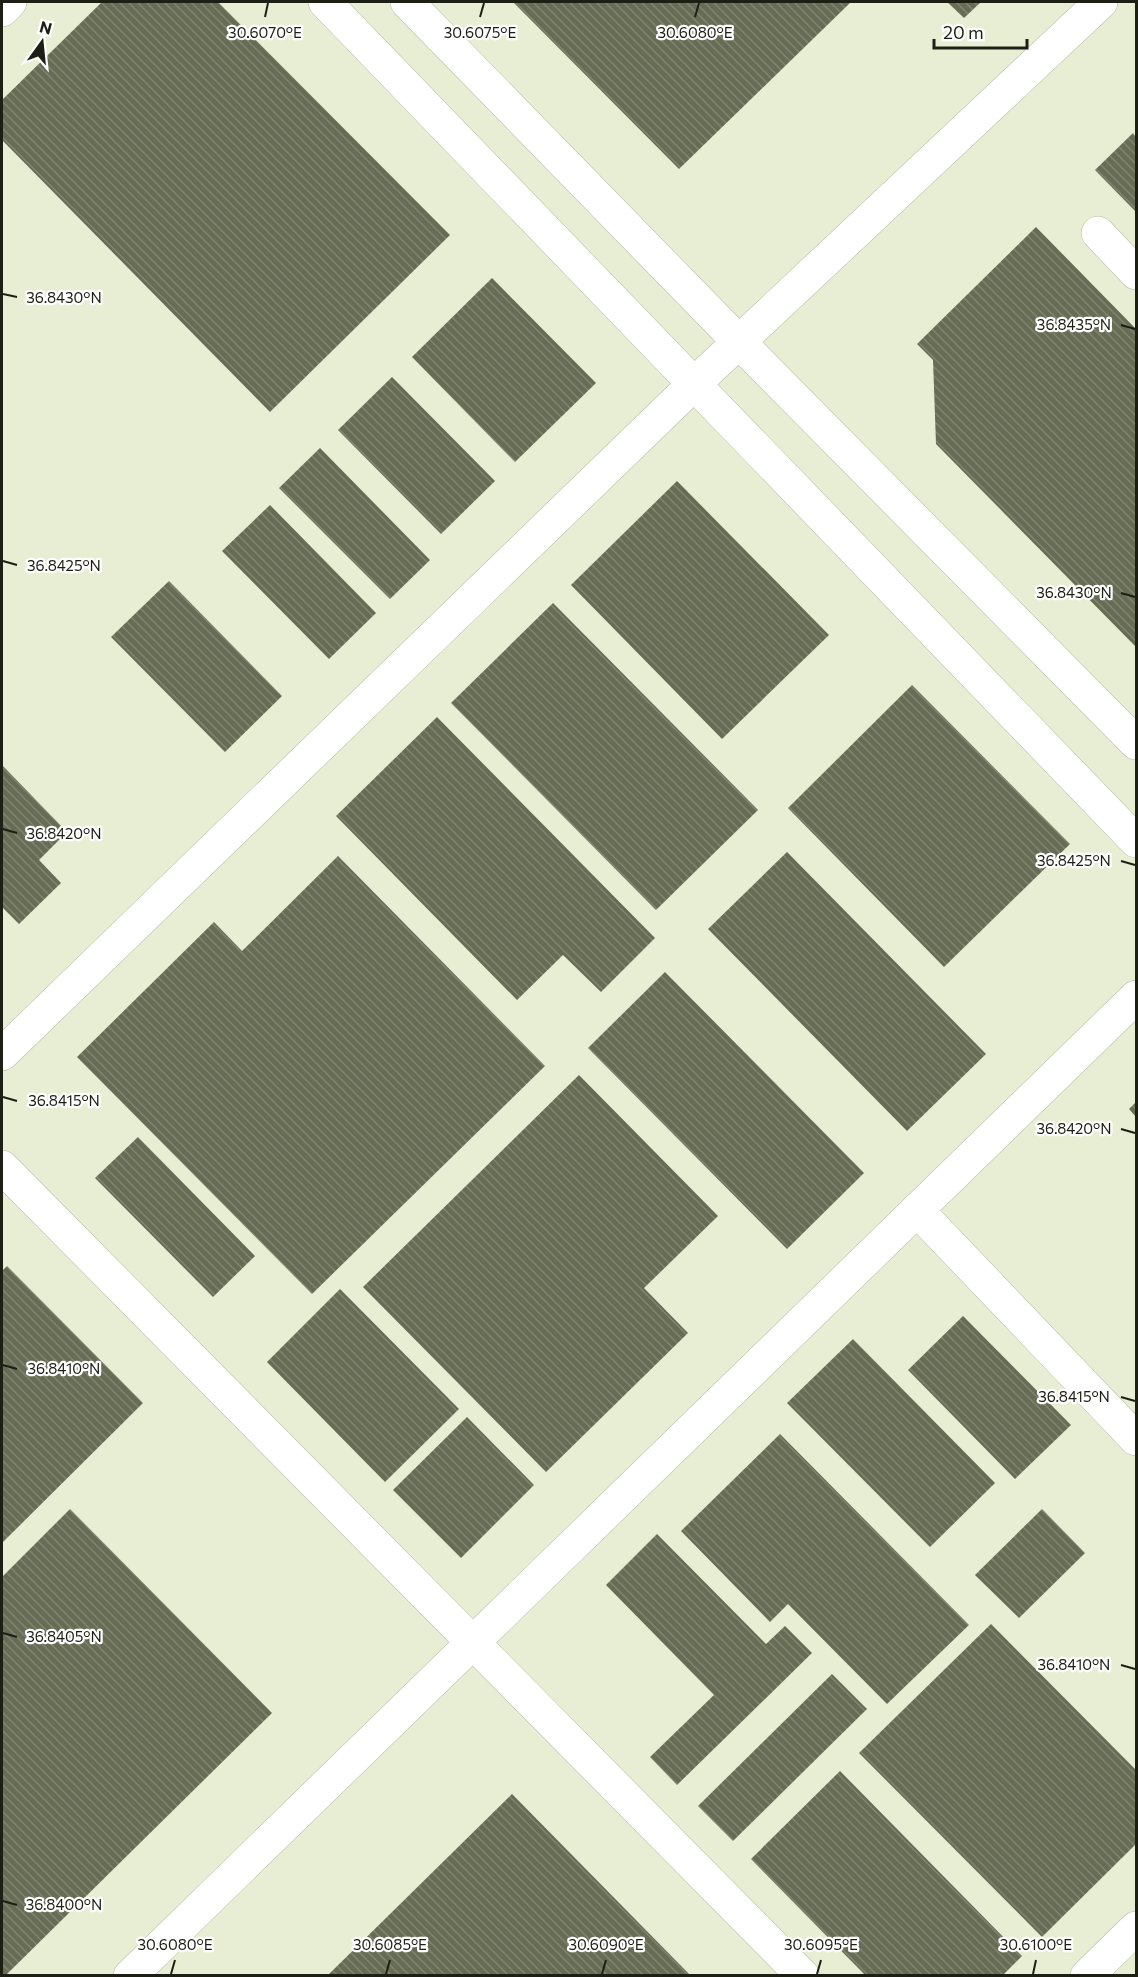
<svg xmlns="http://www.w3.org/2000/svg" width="1138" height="1977" viewBox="0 0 1138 1977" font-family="Commissioner,sans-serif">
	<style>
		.building { fill: url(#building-back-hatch) }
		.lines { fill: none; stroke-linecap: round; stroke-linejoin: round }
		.minor-casing { stroke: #b7bda3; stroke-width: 34 }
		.minor { stroke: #fff; stroke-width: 33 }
		.ticks { fill: none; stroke: #1d1f15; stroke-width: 2 }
		.ticks-label { font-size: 15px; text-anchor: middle; fill: #1d1f15; stroke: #fff; stroke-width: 4.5; stroke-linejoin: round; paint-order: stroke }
	</style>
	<defs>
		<pattern id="building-back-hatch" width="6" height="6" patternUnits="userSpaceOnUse" patternTransform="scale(1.5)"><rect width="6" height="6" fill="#676c54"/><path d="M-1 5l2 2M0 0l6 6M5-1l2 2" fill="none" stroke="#808472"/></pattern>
	</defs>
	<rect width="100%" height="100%" fill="#e8eed3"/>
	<g class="building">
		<path d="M102 2H218L450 235 270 412 2 140V100Z"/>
		<path d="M513 2H851L679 169Z"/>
		<path d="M947 2H981L964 18Z"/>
		<path d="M1133 133 1136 137V212L1095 170Z"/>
		<path d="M1036 227 1136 329V647L936 444 933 360 917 344Z"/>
		<path d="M492 278 596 383 515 462 412 357Z"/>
		<path d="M392 377 495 481 441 534 338 430Z"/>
		<path d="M320 448 430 560 390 599 279 488Z"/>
		<path d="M677 481 829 635 722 739 571 585Z"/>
		<path d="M270 505 376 613 329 659 222 551Z"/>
		<path d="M169 581 282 696 225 752 111 637Z"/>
		<path d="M553 603 758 810 656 910 451 703Z"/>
		<path d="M912 685 1070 844 944 967 788 808Z"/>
		<path d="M437 717 655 938 601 992 563 955 517 1000 336 816Z"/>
		<path d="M2 765 67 832 39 860 61 883 19 924 2 907Z"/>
		<path d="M787 852 986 1054 907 1131 708 929Z"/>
		<path d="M338 856 545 1066 312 1294 77 1057 214 922 242 951Z"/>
		<path d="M665 972 864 1173 787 1249 588 1048Z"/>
		<path d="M579 1075 718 1216 644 1288 688 1333 546 1472 363 1287Z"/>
		<path d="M1136 1102V1117L1129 1109Z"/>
		<path d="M138 1137 255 1256 213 1297 95 1178Z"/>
		<path d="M7 1266 143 1403 2 1543V1271Z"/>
		<path d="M340 1289 459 1409 385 1482 267 1362Z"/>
		<path d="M963 1316 1071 1425 1015 1479 908 1370Z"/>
		<path d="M853 1339 995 1483 930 1547 787 1403Z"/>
		<path d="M467 1417 534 1485 461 1558 393 1490Z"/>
		<path d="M780 1434 969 1625 887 1704 788 1604 770 1622 681 1531Z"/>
		<path d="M70 1509 272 1713 5 1976H2V1577Z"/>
		<path d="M1042 1509 1085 1553 1019 1618 975 1575Z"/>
		<path d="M657 1534 766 1644 785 1626 812 1653 677 1785 650 1757 714 1695 606 1585Z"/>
		<path d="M991 1624 1136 1770V1844L1042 1937 859 1753Z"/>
		<path d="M832 1674 867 1709 733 1841 698 1806Z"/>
		<path d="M840 1771 1022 1956 1002 1976H866L751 1859Z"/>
		<path d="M512 1794 691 1976H327Z"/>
	</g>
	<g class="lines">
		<g class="minor-casing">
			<g id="minor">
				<path d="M325 2 1136 841"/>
				<path d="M407 2 740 343 1136 743"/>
				<path d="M2 10 10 2"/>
				<path d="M1098 233 1136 273"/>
				<path d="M2 1054 693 385 1101 2"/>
				<path d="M2 1167 803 1976"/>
				<path d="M917 1210 1136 1439"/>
				<path d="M130 1976 1136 997"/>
				<path d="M1087 1976 1136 1928"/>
			</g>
		</g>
		<use href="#minor" class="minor"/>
	</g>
	<path class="ticks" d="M265 17 268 3M480 17 484 3M695 17 699 3M3 294 17 297M1121 325 1135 329M3 561 17 565M1121 593 1135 597M3 829 17 833M1121 861 1135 865M3 1097 17 1101M1121 1129 1135 1133M3 1365 17 1369M1121 1397 1135 1401M3 1633 17 1637M1121 1665 1135 1669M3 1901 17 1905M171 1974 175 1960M386 1974 390 1960M602 1974 606 1960M817 1974 821 1960M1033 1974 1036 1960"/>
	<g class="ticks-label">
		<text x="265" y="38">30.6070°E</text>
		<text x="480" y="38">30.6075°E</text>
		<text x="695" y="38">30.6080°E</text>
		<text x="64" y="303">36.8430°N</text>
		<text x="1074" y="330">36.8435°N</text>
		<text x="64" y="571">36.8425°N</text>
		<text x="1074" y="598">36.8430°N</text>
		<text x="64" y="839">36.8420°N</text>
		<text x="1074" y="866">36.8425°N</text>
		<text x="64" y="1106">36.8415°N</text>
		<text x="1074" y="1134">36.8420°N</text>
		<text x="64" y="1374">36.8410°N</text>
		<text x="1074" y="1402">36.8415°N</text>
		<text x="64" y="1642">36.8405°N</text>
		<text x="1074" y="1670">36.8410°N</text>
		<text x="64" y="1910">36.8400°N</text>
		<text x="175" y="1950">30.6080°E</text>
		<text x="390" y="1950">30.6085°E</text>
		<text x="606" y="1950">30.6090°E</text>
		<text x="821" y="1950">30.6095°E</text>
		<text x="1036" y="1950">30.6100°E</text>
	</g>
	<rect width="1138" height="1977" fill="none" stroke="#1d1f15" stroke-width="6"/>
	<g transform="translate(42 42) rotate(15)" stroke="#ffffff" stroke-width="4.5" paint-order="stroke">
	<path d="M0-4.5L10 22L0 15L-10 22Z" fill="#1d1f15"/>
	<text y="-9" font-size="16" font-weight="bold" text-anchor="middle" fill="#1d1f15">N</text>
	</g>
	<path d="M934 39v9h93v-9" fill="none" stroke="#1d1f15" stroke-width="3"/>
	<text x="943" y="39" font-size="18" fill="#1d1f15" stroke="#ffffff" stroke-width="4.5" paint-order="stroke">20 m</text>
</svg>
